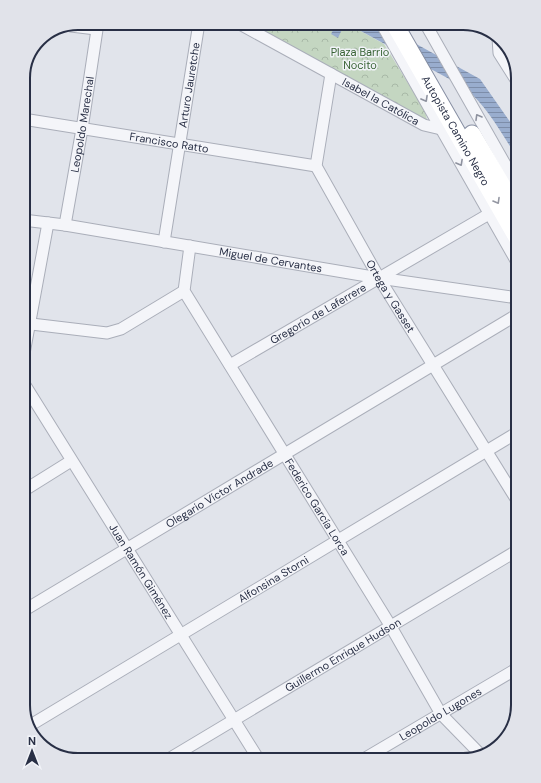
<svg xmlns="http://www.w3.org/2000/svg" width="541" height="783" viewBox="0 0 541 783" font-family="'DM Sans',sans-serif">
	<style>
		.park { fill: url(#park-crowns) }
		.water { fill: url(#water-rules) }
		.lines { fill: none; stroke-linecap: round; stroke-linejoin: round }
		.minor-casing { stroke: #aaaeb9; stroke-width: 13 }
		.highway-casing { stroke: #878fa3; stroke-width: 19 }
		.minor { stroke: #f4f5f9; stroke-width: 11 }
		.highway { stroke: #fff; stroke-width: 17 }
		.oneway { stroke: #8e929f }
		.oneway2 { stroke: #9497a2 }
		.labels { text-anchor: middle; stroke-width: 3; stroke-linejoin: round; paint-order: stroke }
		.park-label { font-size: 11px; fill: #376233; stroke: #f1f3f8 }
		.street-label { font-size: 11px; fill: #282f45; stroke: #f1f3f8 }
		.rim { fill: none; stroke: #282f45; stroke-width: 2 }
	</style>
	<defs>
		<pattern id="park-crowns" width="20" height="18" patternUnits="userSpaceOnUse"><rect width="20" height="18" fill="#c4d6c1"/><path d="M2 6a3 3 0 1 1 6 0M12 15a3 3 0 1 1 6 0" fill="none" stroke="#a8b8a7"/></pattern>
		<pattern id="water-rules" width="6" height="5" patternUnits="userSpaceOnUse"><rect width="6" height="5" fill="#99adce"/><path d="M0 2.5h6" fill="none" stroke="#7d8da9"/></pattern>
	</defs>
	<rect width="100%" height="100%" fill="#e1e4eb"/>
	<path class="park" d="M245 23H337L331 34 346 23 384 44 425 111 427 120H424Z"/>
	<g class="water">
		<path d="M337 23H345L338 38 331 34Z"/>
		<path d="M346 23H378L480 79 518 133V159C502 134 487 106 464 87Z"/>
	</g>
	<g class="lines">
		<g class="minor-casing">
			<g id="minor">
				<path id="s1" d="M238 23 424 125 441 129"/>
				<path d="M381 23 518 264"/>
				<path d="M425 23 518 187"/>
				<path d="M71 26 96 29"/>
				<path d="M498 38 499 53 518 83"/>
				<path id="s2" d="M331 74 316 166 379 278 518 502"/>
				<path id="s3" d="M23 119 316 166"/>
				<path id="s4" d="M23 220 65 225 379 278 518 298"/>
				<path id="s5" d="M65 225 82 129 98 23"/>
				<path id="s6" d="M164 242 199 23"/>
				<path id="s7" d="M190 246 184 291 390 625 441 714 481 755"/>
				<path d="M23 323 107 333 121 329 184 291"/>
				<path d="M23 359 48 223"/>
				<path id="s8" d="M230 365 489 214"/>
				<path id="s9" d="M23 382 259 760"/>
				<path d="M23 491 71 461"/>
				<path id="s10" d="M23 611 518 314"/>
				<path id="s11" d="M29 726 518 432"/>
				<path id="s12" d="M167 760 518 550"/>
				<path id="s13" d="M362 760 518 668"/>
			</g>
		</g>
		<g class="highway-casing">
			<g id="highway">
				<path id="s14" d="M394 23 518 239"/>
				<path d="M472 134 518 213"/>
			</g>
		</g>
		<use href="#minor" class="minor"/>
		<use href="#highway" class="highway"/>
	</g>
	<defs><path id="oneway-chevron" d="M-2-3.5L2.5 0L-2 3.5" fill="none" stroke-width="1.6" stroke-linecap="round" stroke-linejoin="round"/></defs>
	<g class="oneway">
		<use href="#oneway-chevron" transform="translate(425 99) rotate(61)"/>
		<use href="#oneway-chevron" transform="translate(478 117) rotate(-120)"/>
		<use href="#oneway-chevron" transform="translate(460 163) rotate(61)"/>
	</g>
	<use class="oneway2" href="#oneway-chevron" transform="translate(497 201) rotate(60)"/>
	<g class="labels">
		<g class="park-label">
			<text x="360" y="56">Plaza Barrio<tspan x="360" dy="13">Nocito</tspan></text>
		</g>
		<g class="street-label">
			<text dy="4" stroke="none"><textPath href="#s6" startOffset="159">Arturo Jauretche</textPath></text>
			<text dy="4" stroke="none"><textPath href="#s1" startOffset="163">Isabel la Católica</textPath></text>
			<text dy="4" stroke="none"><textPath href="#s5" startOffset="102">Leopoldo Marechal</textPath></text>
			<text dy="4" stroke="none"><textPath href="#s14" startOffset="124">Autopista Camino Negro</textPath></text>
			<text dy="4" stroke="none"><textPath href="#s3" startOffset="148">Francisco Ratto</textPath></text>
			<text dy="4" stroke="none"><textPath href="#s4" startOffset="251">Miguel de Cervantes</textPath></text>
			<text dy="4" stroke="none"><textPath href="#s2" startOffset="243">Ortega y Gasset</textPath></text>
			<text dy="4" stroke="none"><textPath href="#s8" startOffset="102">Gregorio de Laferrere</textPath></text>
			<text dy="4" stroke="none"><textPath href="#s10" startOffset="229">Olegario Víctor Andrade</textPath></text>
			<text dy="4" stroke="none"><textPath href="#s7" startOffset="299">Federico García Lorca</textPath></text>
			<text dy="4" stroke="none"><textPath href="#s9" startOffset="223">Juan Ramón Giménez</textPath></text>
			<text dy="4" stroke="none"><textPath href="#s11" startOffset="285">Alfonsina Storni</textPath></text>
			<text dy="4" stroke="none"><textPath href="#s12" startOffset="205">Guillermo Enrique Hudson</textPath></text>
			<text dy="4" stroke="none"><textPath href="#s13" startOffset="91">Leopoldo Lugones</textPath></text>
		</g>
	</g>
	<path d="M0 0H541V783H0ZM78 30H463A48 48 0 0 1 511 78V705A48 48 0 0 1 463 753H78A48 48 0 0 1 30 705V78A48 48 0 0 1 78 30Z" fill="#e1e3ea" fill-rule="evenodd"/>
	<path class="rim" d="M78 30H463A48 48 0 0 1 511 78V705A48 48 0 0 1 463 753H78A48 48 0 0 1 30 705V78A48 48 0 0 1 78 30Z"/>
	<g transform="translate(32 751)" stroke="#f1f3f8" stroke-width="3" paint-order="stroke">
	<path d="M0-3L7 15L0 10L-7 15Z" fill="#282f45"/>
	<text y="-6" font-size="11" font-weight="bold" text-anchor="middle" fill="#282f45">N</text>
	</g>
</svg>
